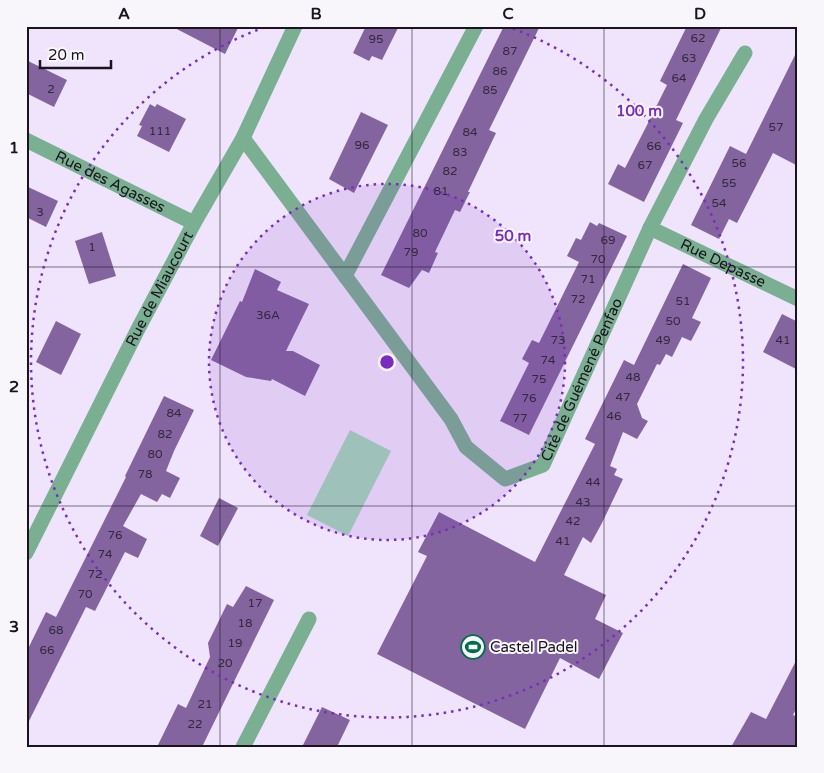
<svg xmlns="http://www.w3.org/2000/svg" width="824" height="773" viewBox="0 0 824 773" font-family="'Varela Round',sans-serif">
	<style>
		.green { fill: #a3d8ba }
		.building { fill: #83649f }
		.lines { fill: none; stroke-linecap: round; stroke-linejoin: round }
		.minor { stroke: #7aaf92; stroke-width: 15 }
		.grid { fill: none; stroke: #19141d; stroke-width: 1; stroke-opacity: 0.55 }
		.ring { fill: none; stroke: #7b2cbf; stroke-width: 2.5; stroke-dasharray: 2.5 5 }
		.labels { text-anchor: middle; stroke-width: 4; stroke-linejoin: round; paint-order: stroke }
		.number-label { font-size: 12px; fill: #34283e }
		.street-label { font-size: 15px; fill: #19141d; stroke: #f8f6fb }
		.poi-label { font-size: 15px; fill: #19141d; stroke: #f8f6fb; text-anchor: start }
		.centre { fill: #7b2cbf; stroke: #f8f6fb; stroke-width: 2.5 }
		.ring-label { font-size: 15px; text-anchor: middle; font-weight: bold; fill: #7b2cbf; stroke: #f8f6fb; stroke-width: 4; stroke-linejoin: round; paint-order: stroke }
		.neatline { fill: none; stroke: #19141d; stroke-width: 2 }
		.grid-label { font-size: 16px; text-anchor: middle; font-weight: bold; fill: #19141d }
	</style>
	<rect width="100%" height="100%" fill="#efe4fb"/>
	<path class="green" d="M350 430 391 451 348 536 307 515Z"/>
	<g class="building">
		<path d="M171 26H239L225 54Z"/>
		<path d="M366 26H399L382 60 372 56 369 61 353 53Z"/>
		<path d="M504 26H540L489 130 496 133 468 192H470L460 212 455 210 435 252 438 253 429 273 422 270 409 288 381 275Z"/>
		<path d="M687 26H722L676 120 683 123 644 202 608 184 618 164 625 168 645 129 667 85 660 81Z"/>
		<path d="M798 49V123L796 124 798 126V166L773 153 737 223 729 219 719 239 691 225 730 146 746 154Z"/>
		<path d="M26 60 67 80 54 107 26 93Z"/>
		<path d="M150 104 155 107 157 104 186 119 169 152 137 136 142 126 139 125Z"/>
		<path d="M361 112 388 125 354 193 329 179Z"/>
		<path d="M26 186 58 201 46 227 26 217Z"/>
		<path d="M590 222 597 226 599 223 627 236 529 435 500 421 529 363 522 359 532 340 539 343 579 262 567 256 576 238 581 240Z"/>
		<path d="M102 232 116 276 89 284 75 241Z"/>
		<path d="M683 264 711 278 692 318 701 322 691 341 682 337 672 357 666 354 660 365 657 364 637 404 642 418 648 421 637 439 623 432 610 466 617 469 614 475 623 479 602 523 591 543 583 537 564 575 606 595 595 619 623 633 599 679 560 658 525 729 377 654 427 556 418 552 439 512 535 562 595 444 585 439 624 360 634 365Z"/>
		<path d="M255 269 281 282 277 290 309 304 286 351H293L320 365 305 396 272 379 271 381 246 377 211 360 240 301 242 302Z"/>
		<path d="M782 314 798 322V370L763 352Z"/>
		<path d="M56 321 81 334 61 375 36 362Z"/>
		<path d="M164 396 194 410 174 451 166 471 180 478 170 498 162 494 157 502 141 494 123 526 147 539 138 558 125 552 95 611 86 607 26 727V653L46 612 56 617 126 477 125 476Z"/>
		<path d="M219 498 238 508 218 546 200 536Z"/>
		<path d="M246 586 274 600 202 747H157L178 704 186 708 210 657 208 643 227 604 233 607Z"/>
		<path d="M798 657V705L793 715 798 717V747H731L751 712 766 719Z"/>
		<path d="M322 707 350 720 337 747H302Z"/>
	</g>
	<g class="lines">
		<g class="minor">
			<path id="s1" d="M243 138 451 419 466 447 505 479 543 465 650 228 706 119 745 53"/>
			<path id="s2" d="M26 140 194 223"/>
			<path id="s3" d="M650 228 798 299"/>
			<path d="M345 276 476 26"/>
			<path id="s4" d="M26 553 137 331 194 223 243 138 295 26"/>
			<path d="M243 747 309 619"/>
		</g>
	</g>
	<path class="grid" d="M220 26V747M412 26V747M604 26V747M26 267H798M26 506H798"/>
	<circle cx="387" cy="362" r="178" fill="#7b2cbf" fill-opacity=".12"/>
	<g class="ring">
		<circle cx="387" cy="362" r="178"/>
		<path d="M506 26A356 356 0 1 1 268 26"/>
	</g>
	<defs>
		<g id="stadium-ring" transform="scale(1.25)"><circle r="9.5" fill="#f8f6fb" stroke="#006e46" stroke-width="1.5"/><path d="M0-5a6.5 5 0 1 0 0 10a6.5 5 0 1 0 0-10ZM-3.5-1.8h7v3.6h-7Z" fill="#006e46"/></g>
	</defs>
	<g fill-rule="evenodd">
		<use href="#stadium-ring" x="473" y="647"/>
	</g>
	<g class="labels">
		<g class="number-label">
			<text x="698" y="42">62</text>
			<text x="376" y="43">95</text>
			<text x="510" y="55">87</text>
			<text x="689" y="62">63</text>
			<text x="500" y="75">86</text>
			<text x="679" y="82">64</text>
			<text x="51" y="93">2</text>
			<text x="490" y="94">85</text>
			<text x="776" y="131">57</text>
			<text x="160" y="135">111</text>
			<text x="470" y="136">84</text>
			<text x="362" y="149">96</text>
			<text x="654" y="150">66</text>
			<text x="460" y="156">83</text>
			<text x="739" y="167">56</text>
			<text x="645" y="169">67</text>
			<text x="450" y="175">82</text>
			<text x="729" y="187">55</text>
			<text x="441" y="195">81</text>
			<text x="719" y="207">54</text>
			<text x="40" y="216">3</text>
			<text x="420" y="237">80</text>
			<text x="608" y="244">69</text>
			<text x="92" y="251">1</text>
			<text x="411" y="256">79</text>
			<text x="598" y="263">70</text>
			<text x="588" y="283">71</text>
			<text x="578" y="303">72</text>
			<text x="683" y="305">51</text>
			<text x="268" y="319">36A</text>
			<text x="673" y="325">50</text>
			<text x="558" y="344">73</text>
			<text x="663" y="344">49</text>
			<text x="783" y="344">41</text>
			<text x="548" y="364">74</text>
			<text x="633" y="381">48</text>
			<text x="539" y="383">75</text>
			<text x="623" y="401">47</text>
			<text x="529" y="402">76</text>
			<text x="174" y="417">84</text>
			<text x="614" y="420">46</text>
			<text x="520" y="422">77</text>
			<text x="165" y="438">82</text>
			<text x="155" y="458">80</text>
			<text x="145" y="478">78</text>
			<text x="593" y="486">44</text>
			<text x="583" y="506">43</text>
			<text x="573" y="525">42</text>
			<text x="115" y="539">76</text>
			<text x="563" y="545">41</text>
			<text x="105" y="558">74</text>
			<text x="95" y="578">72</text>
			<text x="85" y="598">70</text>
			<text x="255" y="607">17</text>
			<text x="245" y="627">18</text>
			<text x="56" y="634">68</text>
			<text x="235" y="647">19</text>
			<text x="47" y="654">66</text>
			<text x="225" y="667">20</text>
			<text x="205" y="708">21</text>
			<text x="195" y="728">22</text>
		</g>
		<g class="street-label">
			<text dy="5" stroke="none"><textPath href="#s2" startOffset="94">Rue des Agasses</textPath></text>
			<text dy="5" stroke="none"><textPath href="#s3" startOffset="81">Rue Depasse</textPath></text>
			<text dy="5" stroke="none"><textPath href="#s4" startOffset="296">Rue de Miaucourt</textPath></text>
			<text dy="5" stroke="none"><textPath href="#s1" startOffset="566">Cité de Guémené Penfao</textPath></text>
		</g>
		<g class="poi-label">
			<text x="490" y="652">Castel Padel</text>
		</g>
	</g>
	<circle cx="387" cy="362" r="8" class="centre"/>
	<g class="ring-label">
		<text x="639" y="116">100 m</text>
		<text x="513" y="241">50 m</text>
	</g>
	<rect width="824" height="773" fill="none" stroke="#f8f6fb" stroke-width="55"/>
	<path d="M40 60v8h71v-8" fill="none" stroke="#19141d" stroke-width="2.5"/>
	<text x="48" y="60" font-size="15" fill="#19141d" stroke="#f8f6fb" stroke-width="4" paint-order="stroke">20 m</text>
	<rect x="28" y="28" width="768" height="718" class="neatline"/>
	<g class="grid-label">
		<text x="124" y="19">A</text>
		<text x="316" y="19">B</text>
		<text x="508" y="19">C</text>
		<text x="700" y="19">D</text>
		<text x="14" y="153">1</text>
		<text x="14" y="392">2</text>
		<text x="14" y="632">3</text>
	</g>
</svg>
